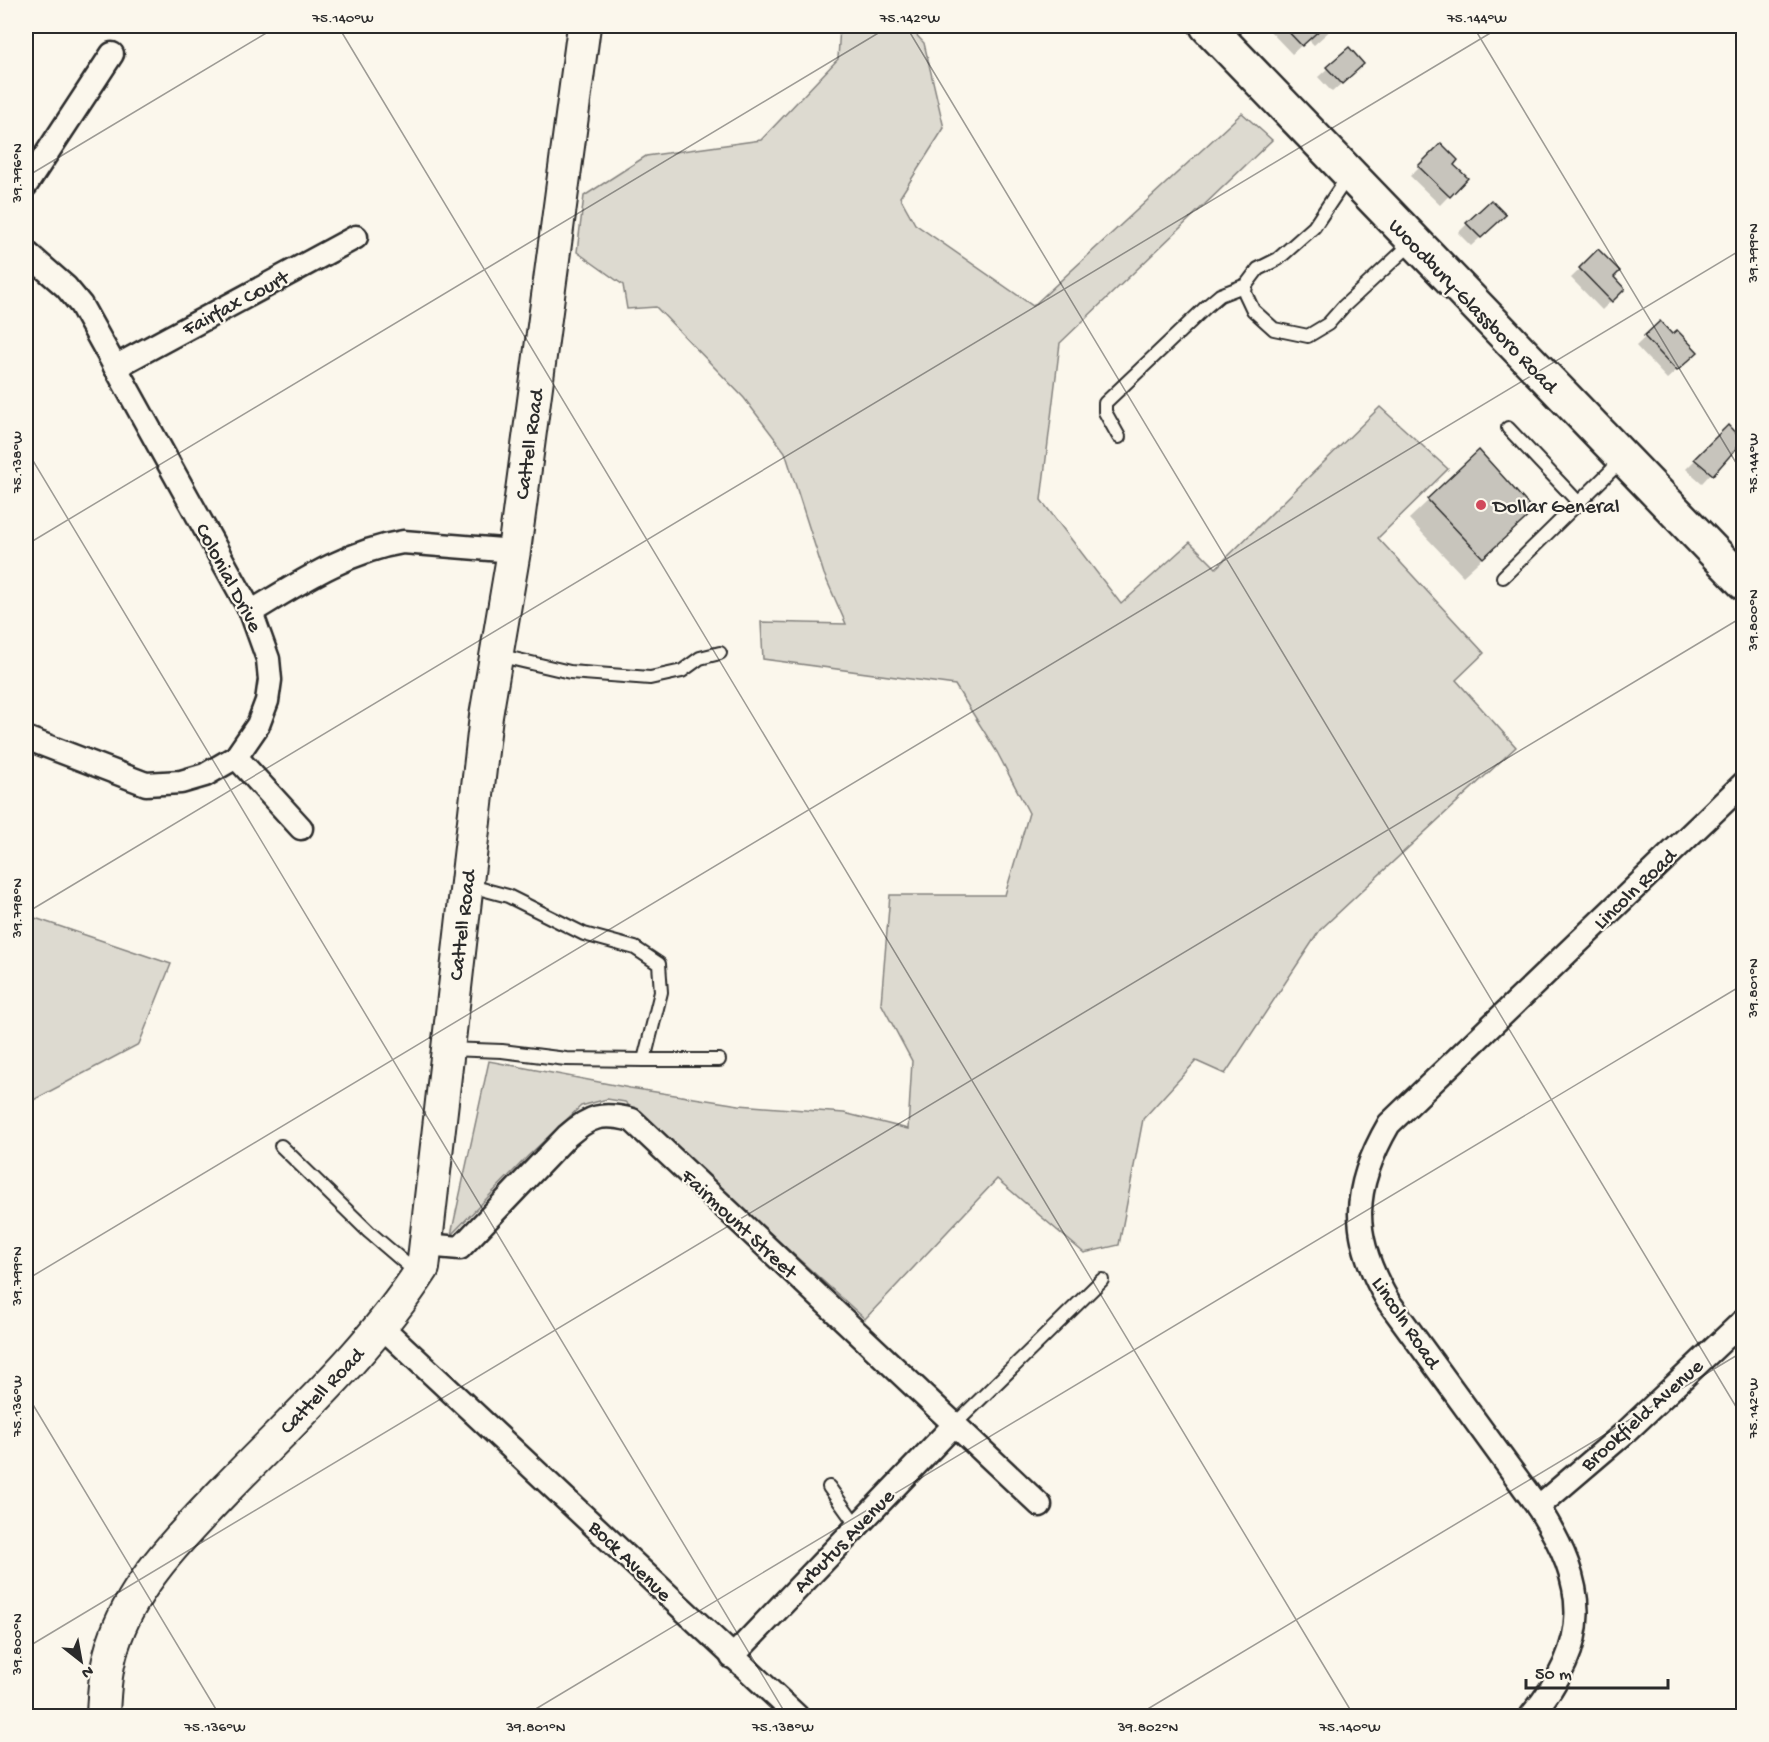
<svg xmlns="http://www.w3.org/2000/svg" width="1769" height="1742" viewBox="0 0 1769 1742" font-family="'Gochi Hand',sans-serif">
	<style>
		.green { fill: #dddad0; stroke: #84827e; stroke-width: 1.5 }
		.shadow { fill: #0003 }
		.building { fill: #c7c4bc; stroke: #2b2b2b; stroke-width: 1.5 }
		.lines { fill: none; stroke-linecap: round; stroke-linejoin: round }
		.lane-casing { stroke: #2b2b2b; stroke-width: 16 }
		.street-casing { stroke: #2b2b2b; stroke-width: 27 }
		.secondary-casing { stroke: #2b2b2b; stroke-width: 36 }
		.primary-casing { stroke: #2b2b2b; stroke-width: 38 }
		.lane { stroke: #fbf7ec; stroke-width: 12 }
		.street { stroke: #fbf7ec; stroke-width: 22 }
		.secondary { stroke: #fbf7ec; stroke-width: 32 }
		.primary { stroke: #fbf7ec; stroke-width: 33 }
		.ticks { fill: none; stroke: #2b2b2b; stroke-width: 1.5; stroke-opacity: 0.45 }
		.poi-dot { fill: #d1495b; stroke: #fbf7ec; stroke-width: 2 }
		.labels { text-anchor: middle; stroke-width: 4.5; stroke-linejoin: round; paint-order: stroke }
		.street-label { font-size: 21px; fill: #2b2b2b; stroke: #fbf7ec }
		.poi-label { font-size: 21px; fill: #2b2b2b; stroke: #fbf7ec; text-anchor: start }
		.neatline { fill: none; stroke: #2b2b2b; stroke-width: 2 }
		.ticks-label { font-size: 15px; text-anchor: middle; fill: #2b2b2b }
	</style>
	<rect width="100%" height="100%" fill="#fbf7ec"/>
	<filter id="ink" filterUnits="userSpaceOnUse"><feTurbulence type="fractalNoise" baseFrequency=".0167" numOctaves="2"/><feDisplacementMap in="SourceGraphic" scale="12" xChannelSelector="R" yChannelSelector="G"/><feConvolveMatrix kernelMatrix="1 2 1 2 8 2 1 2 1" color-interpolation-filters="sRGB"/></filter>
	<g filter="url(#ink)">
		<g class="green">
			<path d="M840 26H908L924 43 944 128 900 197 915 224 1033 306 1242 113 1272 140 1060 343 1041 500 1121 604 1190 542 1216 568 1380 407 1448 469 1378 538 1484 653 1456 680 1516 747 1320 930 1225 1074 1196 1061 1143 1119 1119 1245 1084 1253 997 1179 865 1319 625 1102 607 1099 581 1106 528 1156 451 1235 489 1061 630 1088 739 1105 844 1113 908 1129 912 1061 881 1003 890 895H1005L1029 813 997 752 955 685 763 659 761 622 846 624 824 574 785 452 744 398 656 307 627 309 623 285 577 252 584 196 646 156 761 140 838 59Z"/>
			<path d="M26 915 171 964 139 1044 26 1104Z"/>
		</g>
		<g class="shadow">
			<path d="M1274 26H1335L1314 45 1308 39 1292 54 1269 30Z"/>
			<path d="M1734 26H1744V54L1734 40 1740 34Z"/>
			<path d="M1328 68 1353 73 1332 92 1318 77Z"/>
			<path d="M1441 145 1452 165 1466 178 1440 205 1410 176Z"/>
			<path d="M1467 224H1495L1471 246 1458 233Z"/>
			<path d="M1598 252 1612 277 1623 289 1602 310 1571 278Z"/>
			<path d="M1660 323 1672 336 1687 361 1667 379 1636 346Z"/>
			<path d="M1728 427 1742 440 1702 483 1686 469Z"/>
			<path d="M1429 500 1513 530 1463 576 1409 519Z"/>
		</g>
		<g class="building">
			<path d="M1283 26H1324L1302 46Z"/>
			<path d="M1349 47 1364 64 1342 84 1326 67Z"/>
			<path d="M1441 143 1458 160 1454 165 1468 178 1450 197 1418 166Z"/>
			<path d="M1491 200 1506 215 1481 238 1466 223Z"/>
			<path d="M1598 249 1620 271 1614 277 1625 289 1612 302 1579 268Z"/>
			<path d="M1660 321 1672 334 1677 330 1698 352 1677 371 1644 336Z"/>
			<path d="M1728 425 1743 441 1713 475 1694 459Z"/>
			<path d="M1479 450 1534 511 1483 558 1427 499Z"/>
		</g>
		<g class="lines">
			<g class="lane-casing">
				<g id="lane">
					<path d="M1348 176 1314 227 1278 259 1258 269 1246 285 1245 293 1253 310 1274 329 1308 336 1328 324 1343 307 1413 242"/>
					<path d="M1508 428 1579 503"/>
					<path d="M1119 437 1105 412V403L1207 306 1220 295 1246 285"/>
					<path d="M1503 577 1622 460"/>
					<path d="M497 655 570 672 650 678 682 671 700 658 720 653"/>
					<path d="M467 885 508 896 584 934 635 948 659 964 661 992 644 1060H719"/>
					<path d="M448 1049 502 1051 566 1059 644 1060"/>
					<path d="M281 1146 369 1232 418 1274"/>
					<path d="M955 1424 1102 1280"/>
					<path d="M829 1487 857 1526"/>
				</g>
			</g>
			<g class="street-casing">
				<g id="street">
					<path d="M26 185 112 54"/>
					<path d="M26 252 66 287 81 305 251 612 268 659 270 680 267 701 258 725 236 757 205 775 181 782 146 784 26 738"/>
					<path d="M115 367 356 237"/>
					<path d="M251 612C299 583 347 551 403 542L514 551"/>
					<path d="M236 757 301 828"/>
					<path d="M425 1245 460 1248 567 1136C590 1116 602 1112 632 1120L1040 1505"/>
					<path d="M382 1327 797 1716"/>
					<path d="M1538 1507 1627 1431 1744 1320"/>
					<path d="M732 1657 955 1424"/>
					<path d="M1531 1716C1592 1642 1589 1587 1538 1507L1388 1301C1350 1236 1351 1189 1389 1124L1744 783"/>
				</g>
			</g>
			<g class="secondary-casing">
				<path id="secondary" d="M103 1716C104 1689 106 1662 116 1636 137 1579 186 1531 227 1488 295 1418 370 1350 423 1268L486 716 514 551 584 26"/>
			</g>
			<g class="primary-casing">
				<path id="primary" d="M1207 26 1744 583"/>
			</g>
			<use href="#lane" class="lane"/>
			<use href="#street" class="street"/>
			<use href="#secondary" class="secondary"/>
			<use href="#primary" class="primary"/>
		</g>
	</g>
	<path class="ticks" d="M338 26 1354 1716M906 26 1744 1420M1473 26 1744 476M26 177 278 26M26 449 787 1716M26 545 890 26M26 913 1502 26M26 1280 1744 248M26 1393 220 1716M26 1648 1744 616M524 1716 1744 984M1136 1716 1744 1351"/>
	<circle class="poi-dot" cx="1481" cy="505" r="6"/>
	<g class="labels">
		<g class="street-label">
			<text transform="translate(235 302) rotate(-28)" y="7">Fairfax Court</text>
			<text transform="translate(1474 305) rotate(46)" y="7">Woodbury-Glassboro Road</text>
			<text transform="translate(528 444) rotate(-82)" y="7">Cattell Road</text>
			<text transform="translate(230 577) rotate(62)" y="7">Colonial Drive</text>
			<text transform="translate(1634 888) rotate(-44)" y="7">Lincoln Road</text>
			<text transform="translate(461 925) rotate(-83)" y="7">Cattell Road</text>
			<text transform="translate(740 1223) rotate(43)" y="7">Fairmount Street</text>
			<text transform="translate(1407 1322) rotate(56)" y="7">Lincoln Road</text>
			<text transform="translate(321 1390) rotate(-46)" y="7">Cattell Road</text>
			<text transform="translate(1641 1414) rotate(-42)" y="7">Brookfield Avenue</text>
			<text transform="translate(843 1540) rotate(-46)" y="7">Arbutus Avenue</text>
			<text transform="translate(631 1560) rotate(44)" y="7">Bock Avenue</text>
		</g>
		<g class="poi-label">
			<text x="1493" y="512">Dollar General</text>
		</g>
	</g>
	<rect width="1769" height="1742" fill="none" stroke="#fbf7ec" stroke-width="66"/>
	<g transform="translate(81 1661) rotate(149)" stroke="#fbf7ec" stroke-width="4.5" paint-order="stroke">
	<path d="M0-4.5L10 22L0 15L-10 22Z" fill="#2b2b2b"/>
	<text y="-9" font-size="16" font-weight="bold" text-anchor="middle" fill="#2b2b2b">N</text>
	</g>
	<path d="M1526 1679v9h142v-9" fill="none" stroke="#2b2b2b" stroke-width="3"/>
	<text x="1535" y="1679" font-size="18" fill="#2b2b2b" stroke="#fbf7ec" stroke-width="4.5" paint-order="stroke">50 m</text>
	<rect x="33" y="33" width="1703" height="1676" class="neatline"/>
	<g class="ticks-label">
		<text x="343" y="22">75.140°W</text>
		<text x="910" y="22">75.142°W</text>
		<text x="1477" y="22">75.144°W</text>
		<text transform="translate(16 173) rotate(-90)" y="5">39.796°N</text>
		<text transform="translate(1752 253) rotate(-90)" y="5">39.799°N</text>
		<text transform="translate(16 462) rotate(-90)" y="5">75.138°W</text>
		<text transform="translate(1752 463) rotate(-90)" y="5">75.144°W</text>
		<text transform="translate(1752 620) rotate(-90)" y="5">39.800°N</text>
		<text transform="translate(16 908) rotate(-90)" y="5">39.798°N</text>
		<text transform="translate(1752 988) rotate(-90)" y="5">39.801°N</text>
		<text transform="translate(16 1276) rotate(-90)" y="5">39.799°N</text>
		<text transform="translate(16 1406) rotate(-90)" y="5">75.136°W</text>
		<text transform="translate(1752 1408) rotate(-90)" y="5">75.142°W</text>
		<text transform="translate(16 1644) rotate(-90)" y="5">39.800°N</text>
		<text x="215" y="1731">75.136°W</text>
		<text x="536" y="1731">39.801°N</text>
		<text x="783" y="1731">75.138°W</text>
		<text x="1148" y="1731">39.802°N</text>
		<text x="1350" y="1731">75.140°W</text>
	</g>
</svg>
